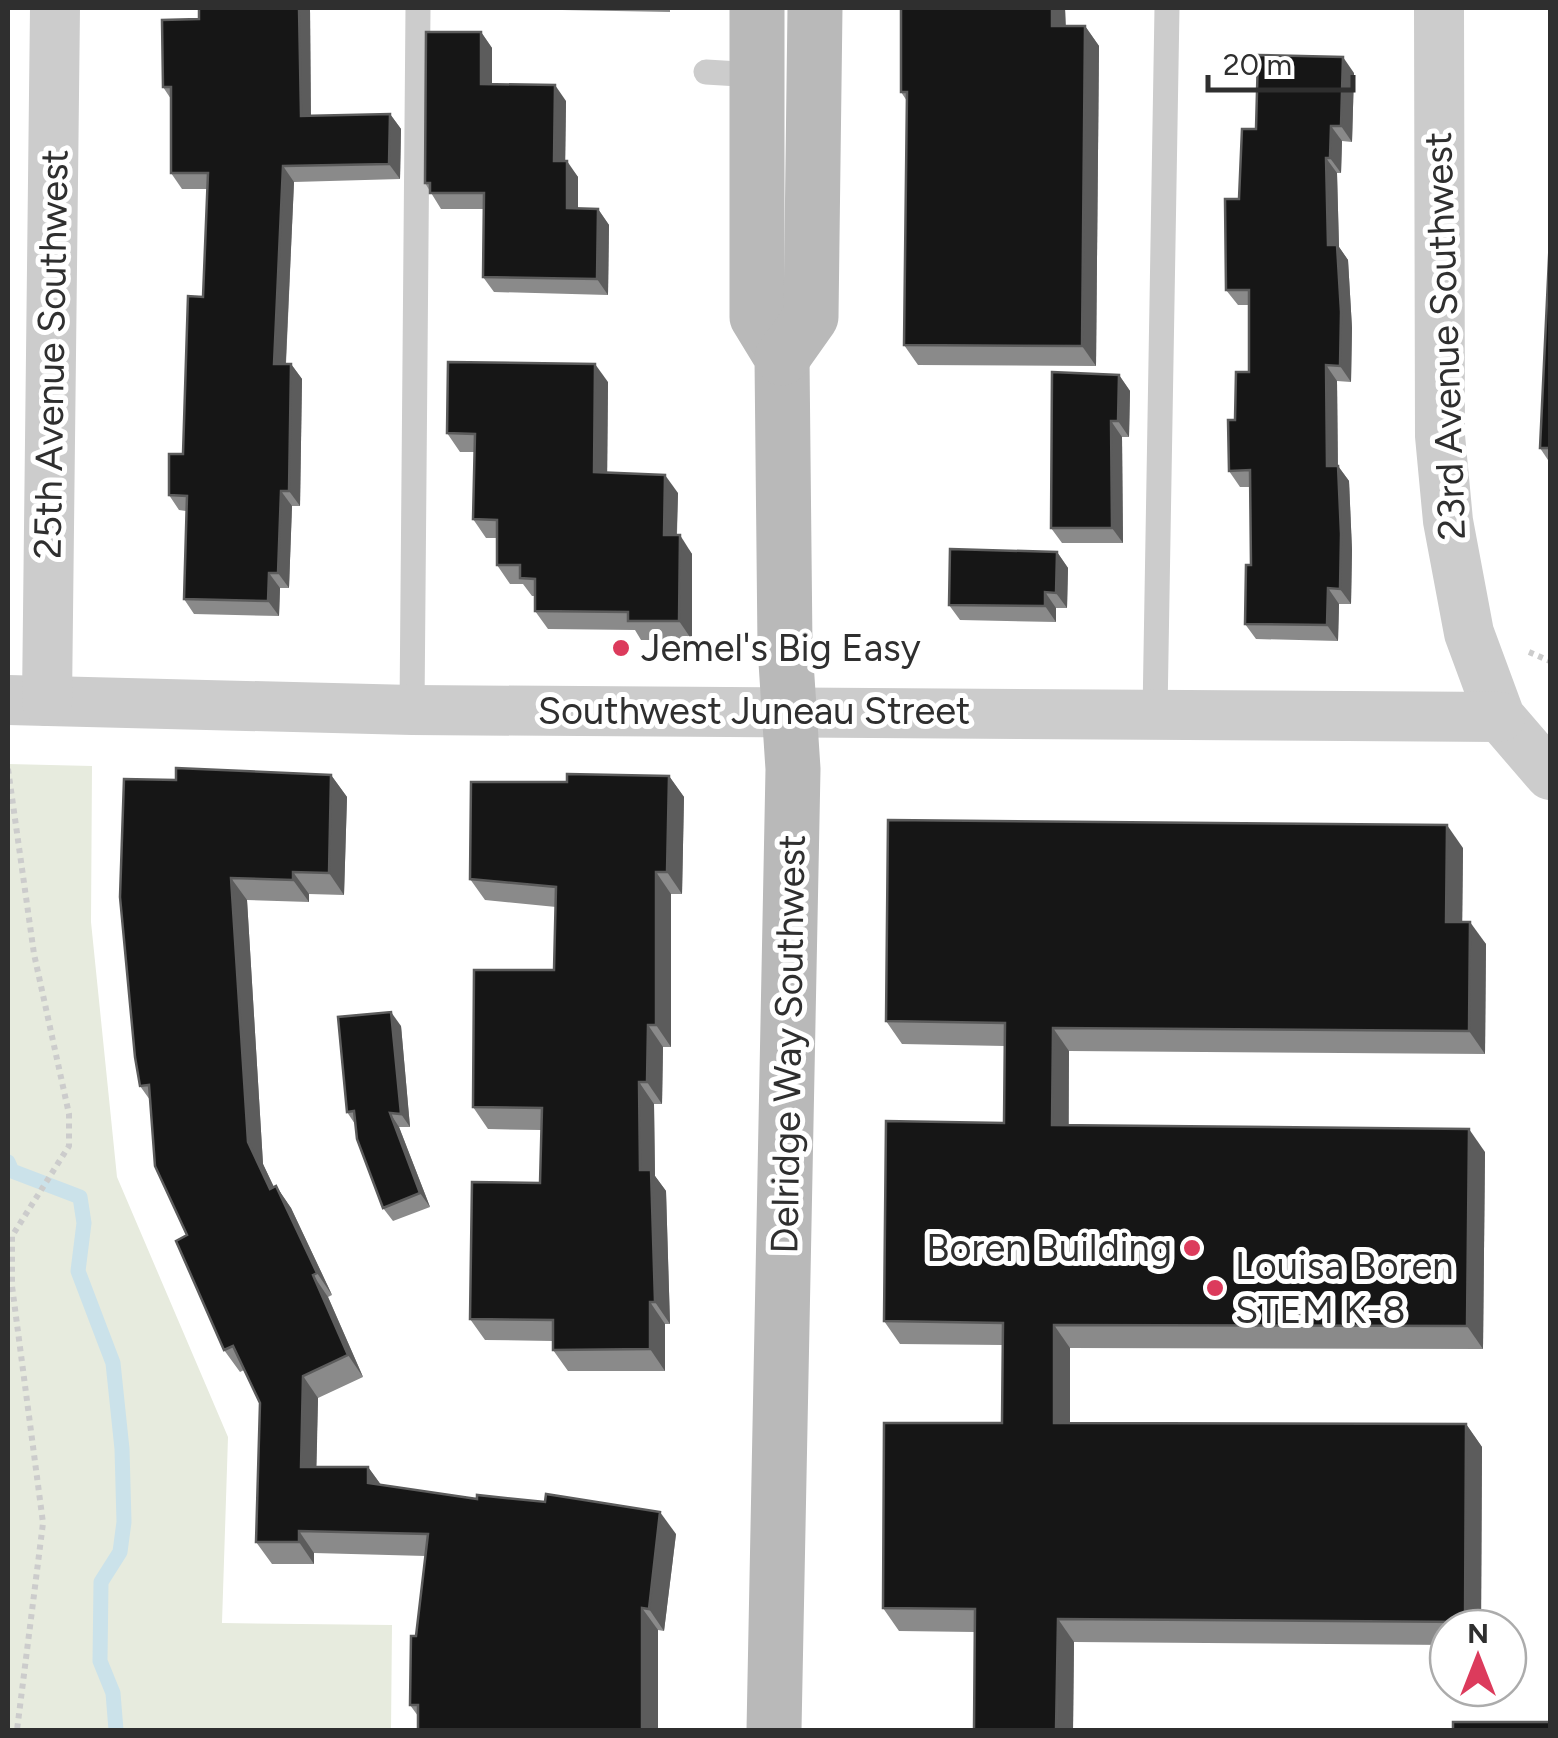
<svg xmlns="http://www.w3.org/2000/svg" width="1558" height="1738" viewBox="0 0 1558 1738" font-family="Figtree,sans-serif">
	<style>
		.green { fill: #e7ebde }
		.lines { fill: none; stroke-linecap: round; stroke-linejoin: round }
		.stream { stroke: #cbe2ea; stroke-width: 15 }
		.path { stroke: #ccc; stroke-width: 6; stroke-dasharray: 5 5; stroke-linecap: butt }
		.lane { stroke: #ccc; stroke-width: 25 }
		.street { stroke: #ccc; stroke-width: 50 }
		.secondary { stroke: #b9b9b9; stroke-width: 55 }
		.wall { fill: #8a8a8a }
		.shaded-wall { fill: #5c5c5c }
		.building { fill: #161616; stroke: #5c5c5c; stroke-width: 2.5 }
		.poi-dot { fill: #dc3b5c; stroke: #fff; stroke-width: 4 }
		.labels { text-anchor: middle; stroke-width: 10; stroke-linejoin: round; paint-order: stroke }
		.street-label { font-size: 38px; fill: #2f2f2f; stroke: #fff }
		.poi-label { font-size: 38px; fill: #2f2f2f; stroke: #fff; text-anchor: start }
	</style>
	<rect width="100%" height="100%" fill="#fff"/>
	<path class="green" d="M8 764 92 766 91 922 117 1177 228 1437 222 1623 392 1625 391 1730H8Z"/>
	<g class="lines">
		<path class="stream" d="M8 1162 12 1171 80 1197 84 1223 78 1271 113 1363 122 1449 124 1522 120 1552 101 1582 100 1661 113 1693 116 1730"/>
		<g class="path">
			<path d="M1529 652 1550 661"/>
			<path d="M8 769 34 954 69 1114V1146L12 1236V1286L43 1523 17 1730"/>
		</g>
		<g class="lane">
			<path d="M706 72 756 75"/>
			<path d="M412 710 418 8"/>
			<path d="M1155 713 1167 8"/>
		</g>
		<g class="street">
			<path d="M1439 8 1440 436 1448 521 1469 633 1500 717 1550 775"/>
			<path d="M8 700 412 710 1500 717"/>
			<path d="M47 701 55 8"/>
		</g>
		<g class="secondary">
			<path d="M757 8V317L782 358 785 647 793 769 774 1730"/>
			<path d="M782 358 811 317 815 8"/>
		</g>
	</g>
	<g class="wall">
		<path d="M199 8H378V10L310 9 311 116 390 114 401 129 400 179 294 182 286 364H291L302 379 300 506H292L289 588H280L279 616 194 614 184 599 186 511 179 510 169 495 183 454 203 297 207 189H182L171 173V99L163 87 199 19Z"/>
		<path d="M503 8H670V12L505 9Z"/>
		<path d="M901 8H1065L1066 26H1085L1099 46 1096 366 918 365 904 345 907 101 901 92Z"/>
		<path d="M481 32 492 48V84L566 101 565 161 578 177V209H598L609 225 608 295 494 292 483 277 484 209H441L425 183Z"/>
		<path d="M1354 73 1352 142 1342 141 1341 173H1337L1339 247 1348 260 1352 328 1351 382 1337 381 1338 466 1349 481 1352 550 1351 604H1339L1338 641 1256 639 1245 624 1251 565V487H1240L1229 471 1235 420 1249 372V305H1238L1226 290 1239 199Z"/>
		<path d="M1550 237V463L1540 448Z"/>
		<path d="M1119 375 1130 391 1129 437H1122L1123 543H1062L1051 528Z"/>
		<path d="M608 382 607 473 678 493 677 535 692 554V640H641L635 630 548 629 535 611V596H532L523 584H510L497 565V538H486L473 519 474 452H460L447 433Z"/>
		<path d="M1057 552 1068 568 1067 608H1056V622L960 620 949 605Z"/>
		<path d="M331 775 347 797 344 895 309 894V902L247 900 263 1164 274 1187 276 1186 291 1208 332 1295 328 1297 363 1377 318 1398 316 1467H368L381 1485 676 1534 664 1631 658 1630V1730L418 1716 410 1705 416 1636 426 1556 314 1553V1564H272L256 1542 260 1403 244 1370 240 1372 224 1350 187 1235 150 1100 140 1086 176 780Z"/>
		<path d="M669 776 684 797 682 894H671V1047H663L662 1104H654L655 1176 666 1191 670 1324H665V1371H568L553 1350V1341L485 1340 470 1319 540 1183 541 1130 488 1129 473 1107 554 970 556 907 485 900 470 879 567 782Z"/>
		<path d="M1463 848 1462 922 1486 944 1485 1054 1069 1051V1125L1485 1152 1483 1349 1070 1348V1423L1466 1424 1482 1447 1481 1628H1448V1645L1074 1642 1073 1730H974L975 1632 899 1631 883 1608 1002 1423 1003 1345 900 1344 884 1321 1004 1123 1005 1046 902 1044 886 1021Z"/>
		<path d="M401 1026 410 1127H399L430 1207 393 1221 383 1208 355 1124 347 1112Z"/>
	</g>
	<g class="shaded-wall">
		<path d="M299 8H308L310 9 311 132 301 116Z"/>
		<path d="M1052 8H1065L1066 46 1052 26Z"/>
		<path d="M1085 26 1099 46 1096 366 1082 346Z"/>
		<path d="M481 32 492 48V100L481 84Z"/>
		<path d="M1343 57 1354 73 1352 142 1341 126Z"/>
		<path d="M555 85 566 101 565 177 554 161Z"/>
		<path d="M390 114 401 129 400 179 389 164Z"/>
		<path d="M1331 126 1342 141 1341 173 1330 158Z"/>
		<path d="M1326 158 1337 173 1339 247 1348 260 1352 328 1351 382 1340 366 1328 245Z"/>
		<path d="M567 161 578 177V224L567 208Z"/>
		<path d="M283 166 294 182 285 379 274 364Z"/>
		<path d="M598 209 609 225 608 295 597 279Z"/>
		<path d="M291 364 302 379 300 506 289 491Z"/>
		<path d="M595 364 608 382 607 491 594 472Z"/>
		<path d="M1326 365 1337 381 1338 482 1327 466Z"/>
		<path d="M1119 375 1130 391 1129 437 1118 421Z"/>
		<path d="M1111 421 1122 437 1123 543 1112 528Z"/>
		<path d="M1338 466 1349 481 1352 550 1351 604 1340 589Z"/>
		<path d="M665 475 678 493 676 554 664 535Z"/>
		<path d="M281 491 292 506 289 588 278 573Z"/>
		<path d="M680 535 692 554V640L679 621Z"/>
		<path d="M1057 552 1068 568 1067 608 1056 593Z"/>
		<path d="M269 573 280 588 279 616 268 601Z"/>
		<path d="M1328 588 1339 604 1338 641 1327 625Z"/>
		<path d="M1045 592 1056 608V622L1045 606Z"/>
		<path d="M331 775 347 797 344 895 329 873Z"/>
		<path d="M669 776 684 797 682 894 667 872Z"/>
		<path d="M1447 825 1463 848 1462 944 1446 922Z"/>
		<path d="M293 872 309 894V902L293 880Z"/>
		<path d="M656 872 671 894V1047L656 1025Z"/>
		<path d="M231 878 247 900 263 1164 285 1211 270 1189 248 1142Z"/>
		<path d="M1470 922 1486 944 1485 1054 1469 1031Z"/>
		<path d="M391 1012 401 1026 410 1127 401 1114Z"/>
		<path d="M648 1025 663 1047 662 1104 647 1082Z"/>
		<path d="M1053 1028 1069 1051 1068 1148 1052 1125Z"/>
		<path d="M639 1082 654 1104 655 1176 666 1191 670 1324 655 1302 640 1170Z"/>
		<path d="M390 1113 399 1127 430 1207 420 1193Z"/>
		<path d="M1469 1129 1485 1152 1483 1349 1467 1326Z"/>
		<path d="M276 1186 291 1208 332 1295 317 1273Z"/>
		<path d="M313 1275 328 1297 363 1377 348 1355Z"/>
		<path d="M650 1302 665 1324V1371L650 1349Z"/>
		<path d="M1054 1325 1070 1348V1446L1054 1423Z"/>
		<path d="M303 1376 318 1398 316 1489 301 1467Z"/>
		<path d="M1466 1424 1482 1447 1481 1628H1469L1465 1622Z"/>
		<path d="M368 1467 384 1489 368 1483Z"/>
		<path d="M660 1512 676 1534 664 1631 649 1609Z"/>
		<path d="M299 1531 314 1553V1564L299 1542Z"/>
		<path d="M642 1608 658 1630V1730H642Z"/>
		<path d="M1058 1619 1074 1642 1073 1730H1057Z"/>
	</g>
	<g class="building">
		<path d="M199 8H299L301 116 390 114 389 164 283 166 274 364H291L289 491H281L278 573H269L268 601 184 599 187 496 169 495V454H183L188 296 203 297 208 173H171V87H163L162 20 199 19Z"/>
		<path d="M901 8H1052V26H1085L1082 346 904 345 907 92H901Z"/>
		<path d="M426 32H481V84L555 85 554 161H567V208L598 209 597 279 483 277 484 193H430V183H425Z"/>
		<path d="M1258 55 1343 57 1341 126H1331L1330 158H1326L1328 245H1337L1341 312 1340 366 1326 365 1327 466H1338L1341 534 1340 589 1328 588 1327 625 1245 624 1246 565H1251L1250 470 1229 471 1228 420H1235L1236 372H1249V290H1226L1225 199H1239L1242 129H1256Z"/>
		<path d="M1550 237V448H1540Z"/>
		<path d="M448 362 595 364 594 472 665 475 664 535H680L679 621H628V612L535 611V579L520 578V565H497V520L473 519 475 434 447 433Z"/>
		<path d="M1052 372 1119 375 1118 421H1111L1112 528H1051Z"/>
		<path d="M950 549 1057 552 1056 593 1045 592V606L949 605Z"/>
		<path d="M176 768 331 775 329 873 293 872V880L231 878 248 1142 270 1189 276 1186 317 1273 313 1275 348 1355 303 1376 301 1467H368V1483L477 1499V1495L545 1502 546 1494 660 1512 649 1609 642 1608V1730H418V1705H410L411 1636H416L428 1534 299 1531V1542H256L260 1403 233 1346 224 1350 176 1241 187 1235 155 1166 149 1085 140 1086 135 1057 120 897 124 779 176 780Z"/>
		<path d="M567 774 669 776 667 872H656V1025H648L647 1082H639L640 1170H651L655 1302H650V1349L553 1350V1320L470 1319 472 1182 540 1183 542 1108 473 1107 474 970H554L556 887 470 879 471 782H567Z"/>
		<path d="M888 820 1447 825 1446 922H1470L1469 1031 1053 1028 1052 1125 1469 1129 1467 1326 1054 1325V1423L1466 1424 1465 1622 1058 1619 1056 1730H1138H974L975 1609 883 1608 884 1423H1002L1003 1323 884 1321 886 1121 1004 1123 1005 1023 886 1021Z"/>
		<path d="M391 1012 401 1114 390 1113 420 1193 383 1208 357 1139 354 1111 347 1112 338 1017Z"/>
		<rect x="1453" y="1722" width="97" height="8"/>
	</g>
	<g class="poi-dot">
		<circle cx="621" cy="648" r="10"/>
		<circle cx="1192" cy="1248" r="10"/>
		<circle cx="1215" cy="1288" r="10"/>
	</g>
	<g class="labels">
		<g class="street-label">
			<text transform="translate(1445 336) rotate(-92)" y="13">23rd Avenue Southwest</text>
			<text transform="translate(51 354) rotate(-89)" y="13">25th Avenue Southwest</text>
			<text x="754" y="724">Southwest Juneau Street</text>
			<text transform="translate(788 1044) rotate(-89)" y="13">Delridge Way Southwest</text>
		</g>
		<g class="poi-label">
			<text x="641" y="661">Jemel's Big Easy</text>
			<text x="1172" y="1261" text-anchor="end">Boren Building</text>
			<text x="1235" y="1279">Louisa Boren<tspan x="1235" dy="44">STEM K-8</tspan></text>
		</g>
	</g>
	<rect width="1558" height="1738" fill="none" stroke="#2f2f2f" stroke-width="20"/>
	<g transform="translate(1478 1658)"><circle r="48" fill="#ffffff" stroke="#acacac" stroke-width="2.5"/>
	<path d="M0-8L18 38L0 25L-18 38Z" fill="#dc3b5c"/>
	<text y="-15" font-size="28" font-weight="bold" text-anchor="middle" fill="#2f2f2f">N</text>
	</g>
	<path d="M1208 75v15h145v-15" fill="none" stroke="#2f2f2f" stroke-width="5"/>
	<text x="1223" y="75" font-size="30" fill="#2f2f2f" stroke="#ffffff" stroke-width="8" paint-order="stroke">20 m</text>
</svg>
